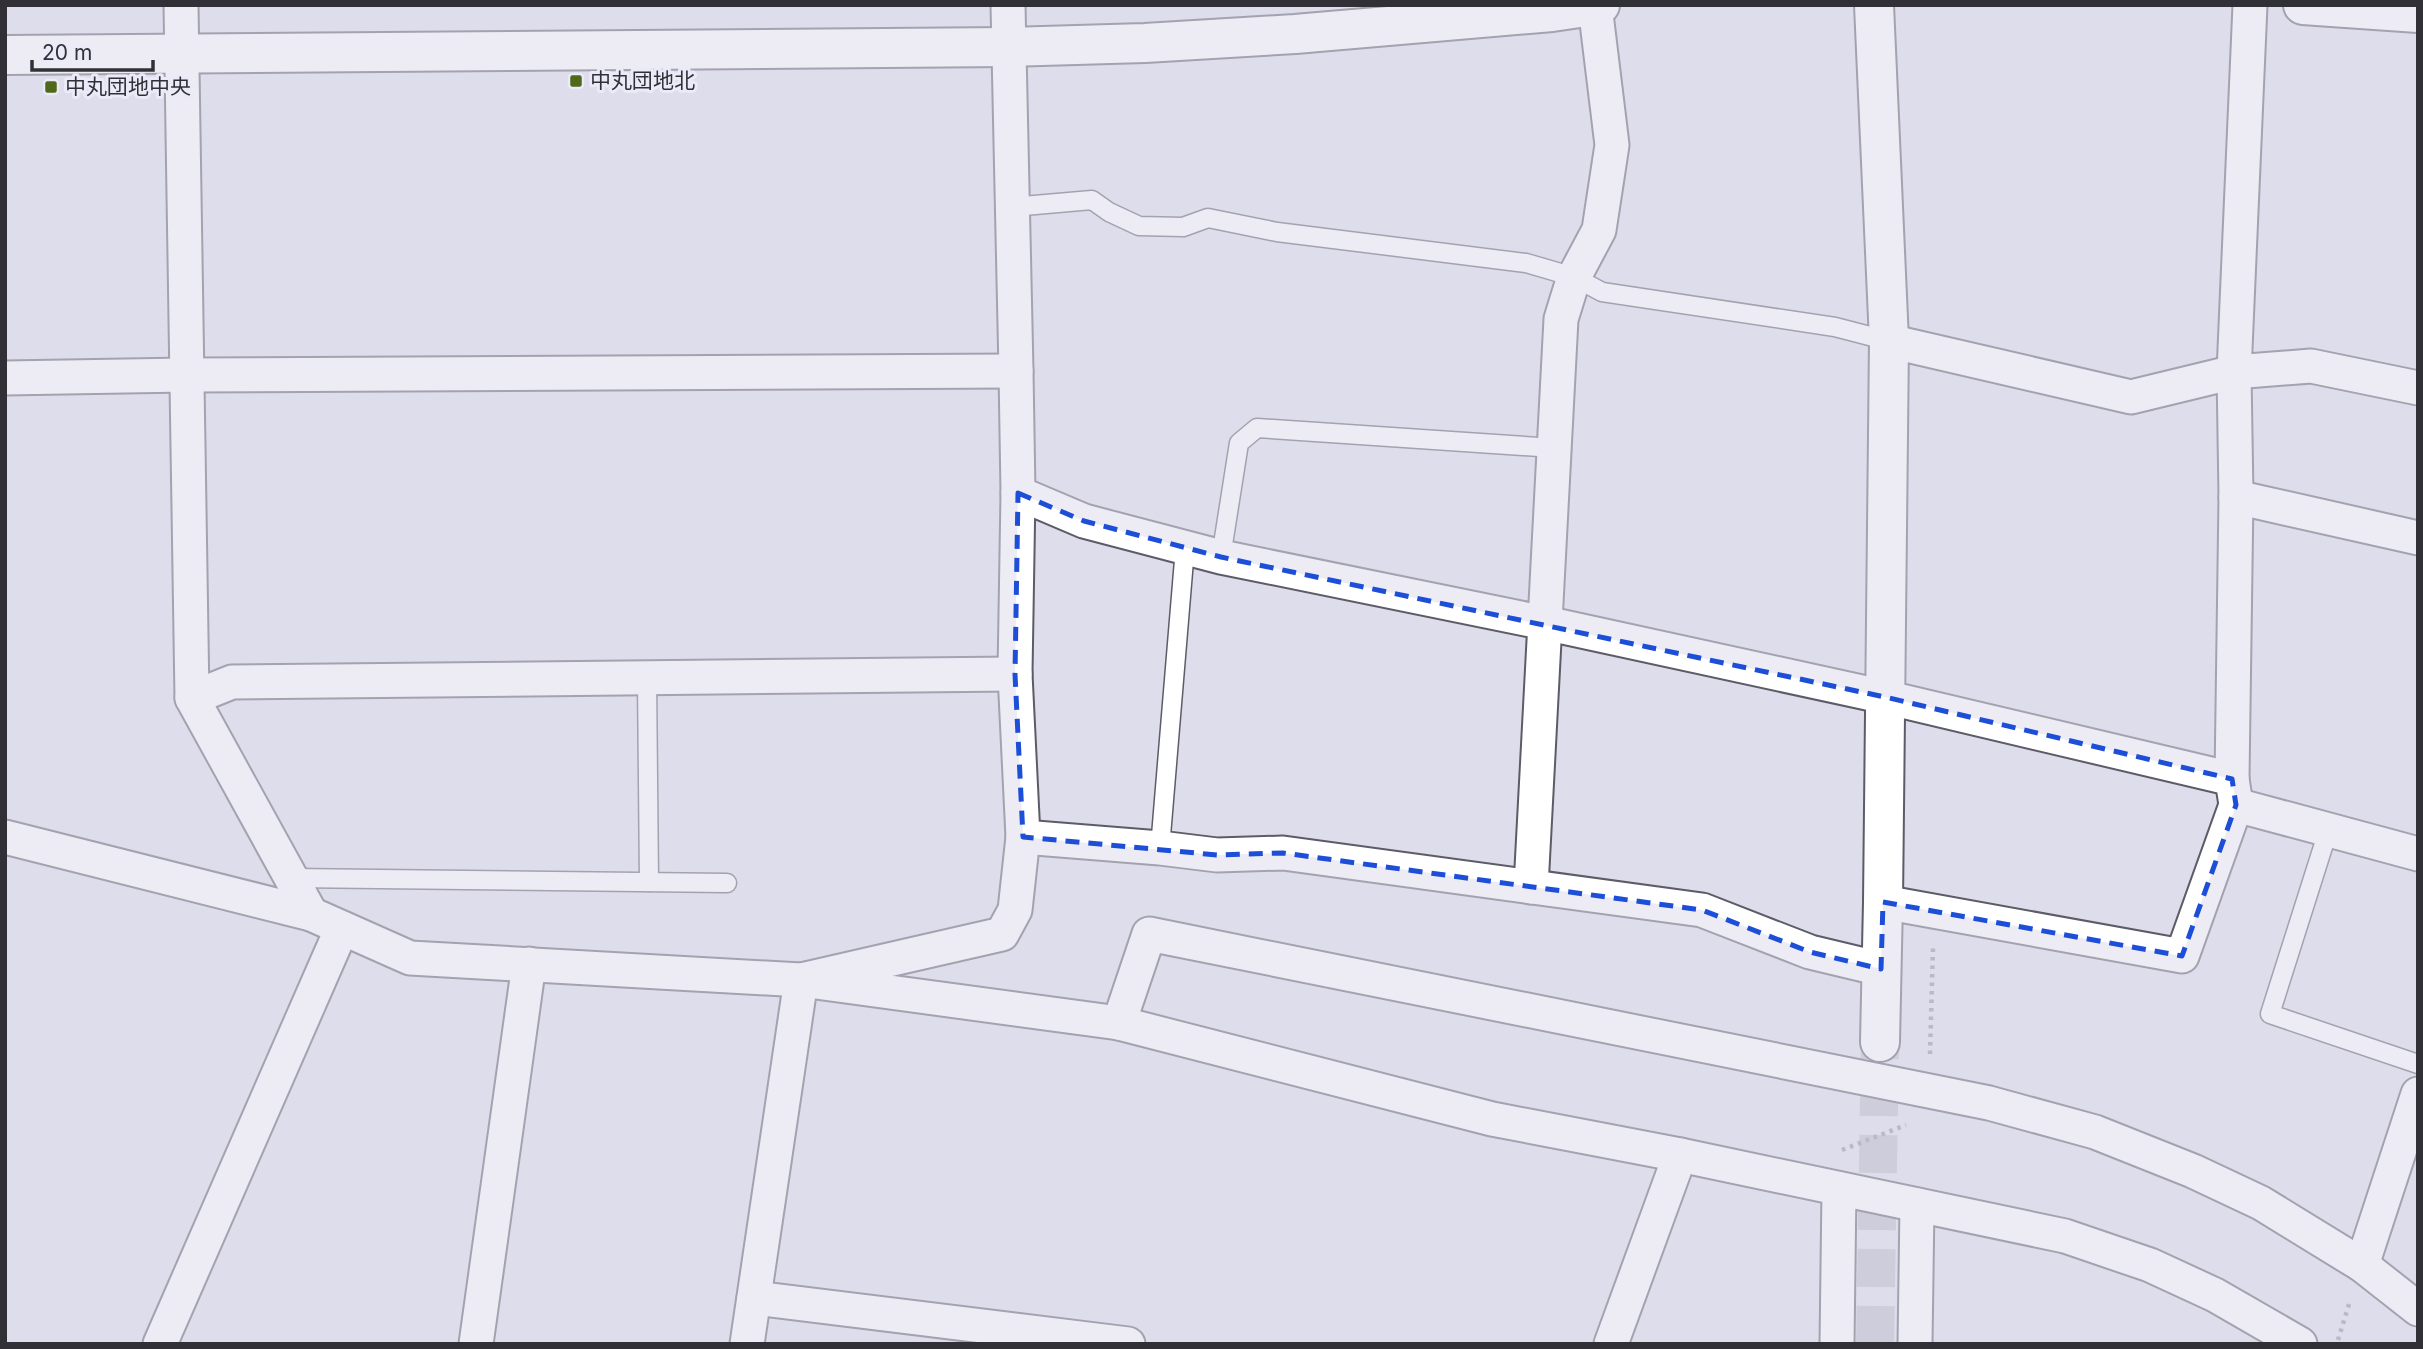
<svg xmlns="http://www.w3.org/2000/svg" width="2423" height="1349" viewBox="0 0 2423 1349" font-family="Inter,'Noto Sans JP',sans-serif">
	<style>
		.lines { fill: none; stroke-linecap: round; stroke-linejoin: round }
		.tertiary-tunnel { stroke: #bbbac7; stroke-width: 38; stroke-dasharray: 38 19; stroke-linecap: butt }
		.service-casing { stroke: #5c5b67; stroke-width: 21 }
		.minor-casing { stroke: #5c5b67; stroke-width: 37 }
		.tertiary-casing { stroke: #5c5b67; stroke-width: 42 }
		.path { stroke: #8f8e98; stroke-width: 4.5; stroke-dasharray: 3.5 5; stroke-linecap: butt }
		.service { stroke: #fff; stroke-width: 18 }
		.minor { stroke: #fff; stroke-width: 33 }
		.tertiary { stroke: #fff; stroke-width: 38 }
		.marked { fill: none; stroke: #1d4ed8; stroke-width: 5; stroke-dasharray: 14 9; stroke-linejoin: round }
		.poi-dot { fill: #4f681a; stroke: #ebeaf8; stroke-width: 2.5 }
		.labels { text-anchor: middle; stroke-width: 6; stroke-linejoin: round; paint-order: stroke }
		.poi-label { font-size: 21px; fill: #313036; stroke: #ebeaf8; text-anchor: start }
	</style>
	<rect width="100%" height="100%" fill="#deddeb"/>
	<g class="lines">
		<path class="tertiary-tunnel" d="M1875 1344 1880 1042"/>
		<g class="service-casing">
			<g id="service">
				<path d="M1012 207 1092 200 1109 212 1139 226 1183 227 1208 218 1277 232 1526 263 1574 277 1602 292 1835 327 1889 341"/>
				<path d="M1221 557 1239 443 1257 428 1554 448"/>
				<path d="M647 678 649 882"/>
				<path d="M2329 828 2270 1014 2418 1064"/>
				<path d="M1160 848 1185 548"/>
				<path d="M291 878 727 883"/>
			</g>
		</g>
		<g class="minor-casing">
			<g id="minor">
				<path d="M181 5 192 698 311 914"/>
				<path d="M1889 341 2131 397 2234 372 2311 366 2418 388"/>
				<path d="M5 378 186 375 1016 371"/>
				<path d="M1018 493 1084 521 1221 557 1545 623 1885 697 2232 779"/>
				<path d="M2236 497 2418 538"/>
				<path d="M192 698 232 682 1015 674"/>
				<path d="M2236 805 2418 854"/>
				<path d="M5 837 311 914 410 958 801 980 1119 1023 1492 1119 1680 1155 2065 1236 2150 1265 2215 1295 2300 1344"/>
				<path d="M1023 837 1160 848 1217 855 1283 853 1702 910 1810 952 1881 969"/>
				<path d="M1531 887 1561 319 1574 277 1599 230 1612 145 1595 6"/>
				<path d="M1883 902 2182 956 2236 805 2232 779 2236 497 2234 372 2250 5"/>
				<path d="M1119 1023 1149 934 1989 1103 2095 1132 2193 1171 2261 1203 2362 1265 2418 1309"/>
				<path d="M2362 1265 2418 1094"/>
				<path d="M754 1298 1128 1344"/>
				<path d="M160 1344 342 928"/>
				<path d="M476 1344 529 964"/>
				<path d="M747 1344 801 980 1002 934 1015 910 1023 837 1015 674 1018 493 1016 371 1008 5"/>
				<path d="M1611 1344 1680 1155"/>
				<path d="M1837 1344 1839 1189"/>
				<path d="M1915 1344 1917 1205"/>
			</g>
		</g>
		<g class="tertiary-casing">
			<g id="tertiary">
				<path d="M1874 5 1889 341 1883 902 1880 1042"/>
				<path d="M2303 5 2418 13"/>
				<path d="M5 55 1008 47 1145 43 1295 34 1552 12 1600 5"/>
			</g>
		</g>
		<g class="path">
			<path d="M1930 1054 1933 947"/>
			<path d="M1842 1150 1906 1125"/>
			<path d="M2338 1340 2350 1301"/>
		</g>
		<use href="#service" class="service"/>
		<use href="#minor" class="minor"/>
		<use href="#tertiary" class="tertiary"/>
	</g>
	<path d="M0 0H2423V1349H0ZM1018 493 1084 521 1221 557 1885 697 2232 779 2236 805 2182 956 1883 902 1881 969 1810 952 1702 910 1283 853 1217 855 1023 837 1015 674Z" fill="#deddeb" fill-opacity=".55" fill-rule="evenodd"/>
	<path class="marked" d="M1018 493 1084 521 1221 557 1885 697 2232 779 2236 805 2182 956 1883 902 1881 969 1810 952 1702 910 1283 853 1217 855 1023 837 1015 674Z"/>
	<g class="poi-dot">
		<rect x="569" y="74" width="14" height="14" rx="3.5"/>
		<rect x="44" y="80" width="14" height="14" rx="3.5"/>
	</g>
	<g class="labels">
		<g class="poi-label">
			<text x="590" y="88">中丸団地北</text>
			<text x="65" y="94">中丸団地中央</text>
		</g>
	</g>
	<rect width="2423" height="1349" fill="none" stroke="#313036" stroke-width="14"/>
	<path d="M32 60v10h121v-10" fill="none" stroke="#313036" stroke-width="3.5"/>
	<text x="42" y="60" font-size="21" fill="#313036" stroke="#ebeaf8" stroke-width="5" paint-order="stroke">20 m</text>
</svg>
